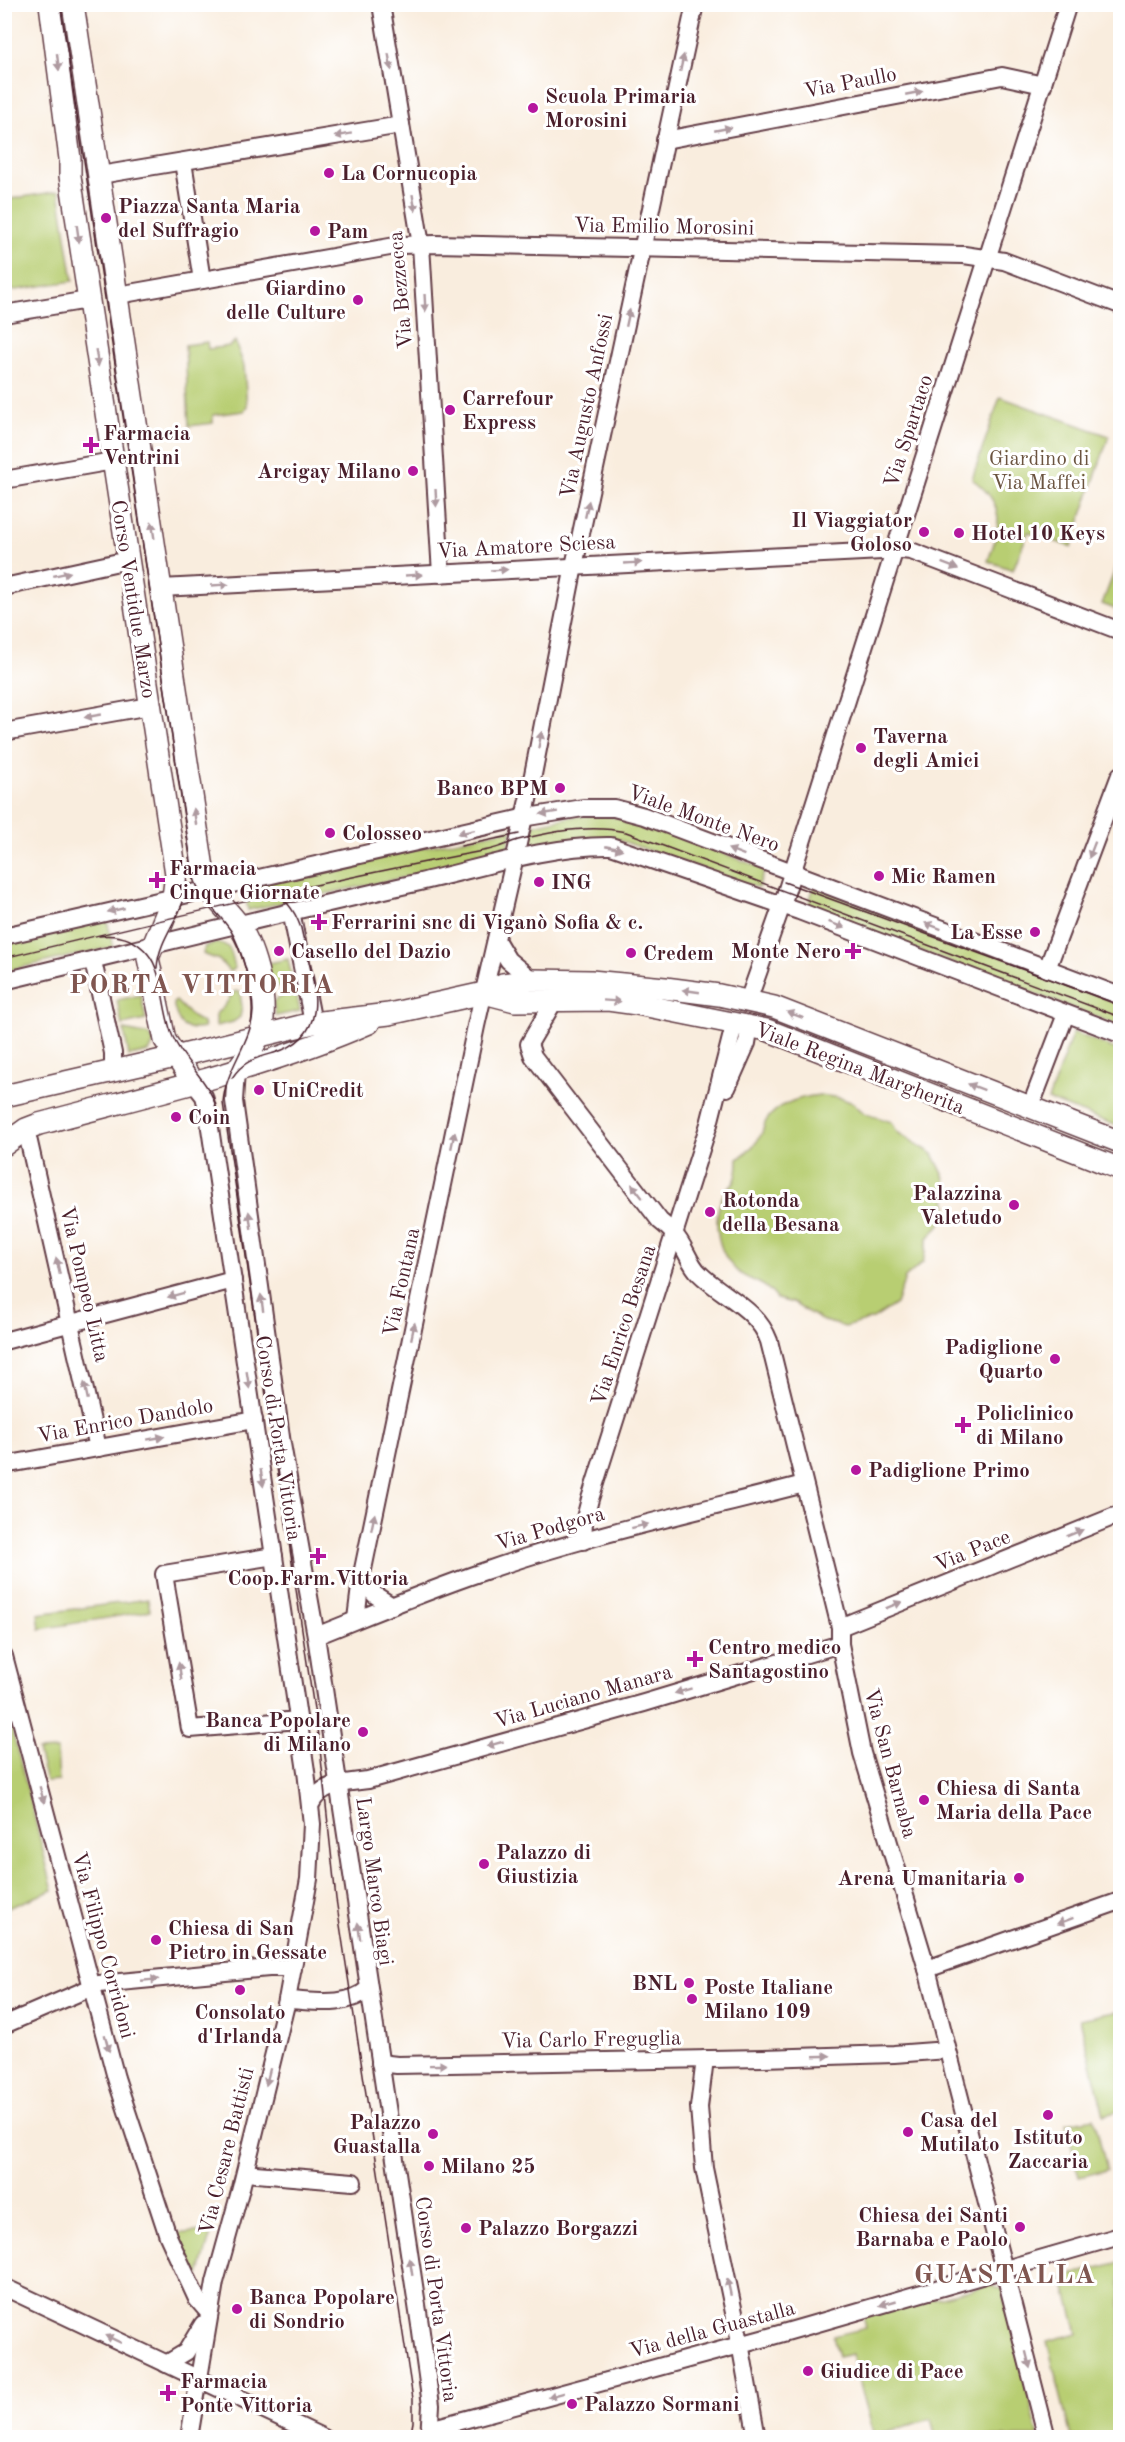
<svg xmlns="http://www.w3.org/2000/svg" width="1125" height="2442" viewBox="0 0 1125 2442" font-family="'Old Standard TT',serif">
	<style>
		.green { fill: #b8ce72; stroke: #81764e; stroke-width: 1.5 }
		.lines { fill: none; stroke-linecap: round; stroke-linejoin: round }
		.minor-casing { stroke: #643e46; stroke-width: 20 }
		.major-casing { stroke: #643e46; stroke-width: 24 }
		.minor { stroke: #fff; stroke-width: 16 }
		.major { stroke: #fff; stroke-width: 21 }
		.tram { stroke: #4a1f2b; stroke-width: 1.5 }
		.oneway { fill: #ae9aa0 }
		.poi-dot { fill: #b5179e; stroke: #fff; stroke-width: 2 }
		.labels { text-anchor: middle; stroke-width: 6; stroke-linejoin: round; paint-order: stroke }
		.street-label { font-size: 21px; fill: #4a1f2b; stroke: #fff }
		.poi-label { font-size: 21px; font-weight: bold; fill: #4a1f2b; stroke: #fff; text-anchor: start }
		.park-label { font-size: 21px; fill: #6b5440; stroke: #fff }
		.district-label { font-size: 27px; font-weight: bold; letter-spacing: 1.5px; fill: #805650; stroke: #fff }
	</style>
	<rect width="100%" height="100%" fill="#fff"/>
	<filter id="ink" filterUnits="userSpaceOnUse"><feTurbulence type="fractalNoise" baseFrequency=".0167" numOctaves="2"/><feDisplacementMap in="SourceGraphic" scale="12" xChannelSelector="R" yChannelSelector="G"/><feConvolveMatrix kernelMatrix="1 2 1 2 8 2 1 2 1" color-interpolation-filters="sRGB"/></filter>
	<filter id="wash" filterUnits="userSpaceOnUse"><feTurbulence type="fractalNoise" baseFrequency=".008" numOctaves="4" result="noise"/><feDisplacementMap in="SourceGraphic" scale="24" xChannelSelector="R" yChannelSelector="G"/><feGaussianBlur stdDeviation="1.35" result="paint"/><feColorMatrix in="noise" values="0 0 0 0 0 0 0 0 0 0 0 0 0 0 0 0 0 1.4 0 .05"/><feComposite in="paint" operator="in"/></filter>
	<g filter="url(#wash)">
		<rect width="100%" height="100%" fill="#f9edde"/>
		<g class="green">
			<path d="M59 191 73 281 10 291 5 258V200Z"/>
			<path d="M235 341 244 366 247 406 244 411 213 415V423L189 426 185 345 207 342 208 349 230 346Z"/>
			<path d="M1000 397 1109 436 1071 547 1028 532 1013 570 988 561C1001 525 1006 504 972 479Z"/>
			<path d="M1120 557V611L1102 604Z"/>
			<path d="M604 815 642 823 765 869 758 888 619 840 589 838 529 849 534 825 570 817Z"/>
			<path d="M512 829 506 856 248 910 244 885Z"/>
			<path d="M814 887 1120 1000V1026L807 908Z"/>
			<path d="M107 920 113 947 5 971 4 944Z"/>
			<path d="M218 943C232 944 232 956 235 968L232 971H229L219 960 203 954 205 946Z"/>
			<path d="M288 959 293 983 269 988 264 964Z"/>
			<path d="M295 988 300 1011 276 1016 273 1002Z"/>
			<path d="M236 991 240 992 242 1007 240 1017 233 1022 216 1026V1013C228 1007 229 994 236 991Z"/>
			<path d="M141 995 146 1020 122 1025 117 1000Z"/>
			<path d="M176 1001 192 1017 203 1023 204 1028C181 1032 178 1024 173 1003Z"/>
			<path d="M124 1030 150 1035 154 1043 149 1052 129 1056Z"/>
			<path d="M1073 1032 1120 1051V1127L1048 1100Z"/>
			<path d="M820 1095 840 1098 853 1103 864 1113 892 1122 897 1132 933 1154 945 1178 947 1207 941 1223 928 1238 923 1262 905 1278 896 1304 873 1319 845 1327 821 1320 793 1303 777 1299C762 1278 749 1283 736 1270 716 1251 711 1215 725 1192 727 1188 732 1185 734 1182 738 1176 738 1166 738 1159 747 1152 756 1145 761 1135 763 1131 764 1125 766 1121 778 1103 800 1097 820 1095Z"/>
			<path d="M148 1599 150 1611 40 1629 38 1614Z"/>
			<path d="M4 1698 53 1890 5 1909H4Z"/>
			<path d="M57 1750 59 1781 46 1782 38 1751Z"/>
			<path d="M1120 2011V2111L1104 2115 1080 2019Z"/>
			<path d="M1094 2118 1107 2170 1079 2177 1066 2123Z"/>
			<path d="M212 2230 199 2275 175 2234Z"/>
			<path d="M1120 2262V2437H1071L1047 2341 1078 2333 1063 2277Z"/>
			<path d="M990 2285 1002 2290 1039 2437H936L931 2419 874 2435 852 2354 838 2357 833 2336 866 2328 863 2316Z"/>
		</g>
	</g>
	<g filter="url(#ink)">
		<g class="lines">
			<g class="minor-casing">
				<g id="minor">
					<path d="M381 4 421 245 441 574"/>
					<path d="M665 140 1002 76 1043 85"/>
					<path d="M183 162 202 280"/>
					<path d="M100 175 401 125"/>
					<path d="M118 295 401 245 435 244 964 255 1004 261 1120 305"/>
					<path d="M4 314 88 300"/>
					<path d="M4 480 113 461"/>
					<path d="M4 587 128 560"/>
					<path d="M161 588 902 550 911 551 1120 631"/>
					<path d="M4 732 150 706"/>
					<path d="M291 911 313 1023"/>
					<path d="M4 936 522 818 583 808H614L644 816 1120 996"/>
					<path d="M496 940 508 960 532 980"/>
					<path d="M93 961 113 1053V1071"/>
					<path d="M1047 969 1120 775"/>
					<path d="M4 981C143 948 281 913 420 882 481 868 548 845 611 846L799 911 1120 1034"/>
					<path d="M748 1001 782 905 1068 4"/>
					<path d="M553 1003 529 1044 533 1056 660 1221C665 1225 670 1229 674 1234 685 1245 688 1262 699 1273 723 1297 757 1308 769 1341L840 1627V1644L862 1753 927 1969 1047 2438"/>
					<path d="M236 1071 234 1101 282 1444 316 1636 420 2325 431 2405 429 2438"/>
					<path d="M727 1088 747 1043 750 1025"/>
					<path d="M1030 1108 1066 1014"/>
					<path d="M26 1129 98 1448"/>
					<path d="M4 1341 233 1280"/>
					<path d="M4 1465 254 1420"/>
					<path d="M583 1541 584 1522 590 1499 709 1124 735 1022"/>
					<path d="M274 1556 164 1574 166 1586 190 1729 299 1720"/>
					<path d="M361 1579 375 1595 392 1606"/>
					<path d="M356 1619 361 1579 476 1026 528 800 574 566 695 4"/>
					<path d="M840 1627 1120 1514"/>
					<path d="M316 1636C371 1614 426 1591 482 1572 587 1535 696 1512 804 1484"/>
					<path d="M4 1656 116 2078 168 2236 197 2299 209 2313"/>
					<path d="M311 1804C321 1782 347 1783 368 1780L644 1703 840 1644"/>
					<path d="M927 1969 1120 1901"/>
					<path d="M287 2000C314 2001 346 2008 368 1989"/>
					<path d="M4 2025 99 1984 269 1968H293"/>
					<path d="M705 2059 699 2107 704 2168 738 2332 757 2438"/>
					<path d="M380 2063 397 2065 763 2058 894 2054 947 2050"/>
					<path d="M245 2173 353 2182"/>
					<path d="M4 2287 324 2438"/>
					<path d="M166 2364 186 2352 203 2324"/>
					<path d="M430 2429 762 2339 1120 2236"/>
					<path d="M189 2438 215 2282 241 2188 287 2000 309 1879 312 1824 306 1771 207 1108 204 1096 193 1082"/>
				</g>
			</g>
			<g class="major-casing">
				<g id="major">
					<path d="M50 4 70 159V176L176 874 173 897 148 958 165 1040 193 1082"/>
					<path d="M73 4 204 875C208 895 227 908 238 924 255 949 271 1007 259 1036 254 1048 243 1060 236 1071"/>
					<path d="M484 993 515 1001 608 1000 637 1004 767 1030 1120 1169"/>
					<path d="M4 1096 175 1057 313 1023 389 1014 484 993 503 984 532 980 591 981 665 988 719 995 774 1007 1120 1142"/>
					<path d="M4 1145 26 1129 39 1124C150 1094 264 1069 369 1023"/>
				</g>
			</g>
			<use href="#minor" class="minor"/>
			<use href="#major" class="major"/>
			<g class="tram">
				<path d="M60 4 193 874C198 898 218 911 231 931 241 947 253 991 253 1011 252 1042 225 1069 223 1103L320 1749 336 1899 413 2399V2422L410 2438"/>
				<path d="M461 846 519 834"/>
				<path d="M784 882 1120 1005"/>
				<path d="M99 936C118 934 135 938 148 954 164 973 162 1013 173 1037 185 1065 213 1083 218 1115"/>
				<path d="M4 958C165 919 326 880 488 850 499 848 508 843 518 840 552 831 591 824 626 832L1120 1017"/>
				<path d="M157 968C159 932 192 909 186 873"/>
				<path d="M232 1078C243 1061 256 1058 274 1053 337 1034 311 976 301 928 296 914 287 897 271 894"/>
			</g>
		</g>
		<defs><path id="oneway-solid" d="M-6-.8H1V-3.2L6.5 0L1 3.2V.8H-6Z" transform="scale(1.5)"/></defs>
		<g class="oneway">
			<use href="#oneway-solid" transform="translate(58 62) rotate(83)"/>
			<use href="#oneway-solid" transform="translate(390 62) rotate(80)"/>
			<use href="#oneway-solid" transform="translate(682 63) rotate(-78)"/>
			<use href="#oneway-solid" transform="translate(914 93) rotate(-11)"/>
			<use href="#oneway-solid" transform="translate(723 129) rotate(-11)"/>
			<use href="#oneway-solid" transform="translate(343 135) rotate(170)"/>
			<use href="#oneway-solid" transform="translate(414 203) rotate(80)"/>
			<use href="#oneway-solid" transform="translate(78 234) rotate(82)"/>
			<use href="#oneway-solid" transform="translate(425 303) rotate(87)"/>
			<use href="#oneway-solid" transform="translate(628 318) rotate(-78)"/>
			<use href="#oneway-solid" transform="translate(97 358) rotate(81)"/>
			<use href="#oneway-solid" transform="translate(436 498) rotate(87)"/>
			<use href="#oneway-solid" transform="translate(587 509) rotate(-78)"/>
			<use href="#oneway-solid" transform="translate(153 530) rotate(-99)"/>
			<use href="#oneway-solid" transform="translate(633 563) rotate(-3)"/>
			<use href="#oneway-solid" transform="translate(950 566) rotate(21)"/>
			<use href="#oneway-solid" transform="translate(499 570) rotate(-3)"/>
			<use href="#oneway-solid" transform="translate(62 574) rotate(-12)"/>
			<use href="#oneway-solid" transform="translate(414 575) rotate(-3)"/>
			<use href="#oneway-solid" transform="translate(220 585) rotate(-3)"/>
			<use href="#oneway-solid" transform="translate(93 716) rotate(170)"/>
			<use href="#oneway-solid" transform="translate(540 740) rotate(-79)"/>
			<use href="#oneway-solid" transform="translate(549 813) rotate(171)"/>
			<use href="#oneway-solid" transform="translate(195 817) rotate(-98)"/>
			<use href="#oneway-solid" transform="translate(466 832) rotate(168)"/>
			<use href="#oneway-solid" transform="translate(614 848) rotate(11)"/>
			<use href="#oneway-solid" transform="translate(1092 850) rotate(111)"/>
			<use href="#oneway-solid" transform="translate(736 852) rotate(-159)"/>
			<use href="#oneway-solid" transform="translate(116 910) rotate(167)"/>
			<use href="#oneway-solid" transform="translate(837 925) rotate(21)"/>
			<use href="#oneway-solid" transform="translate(933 926) rotate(-159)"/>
			<use href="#oneway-solid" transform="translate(691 991) rotate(-172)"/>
			<use href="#oneway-solid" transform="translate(612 1001) rotate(4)"/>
			<use href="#oneway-solid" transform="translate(795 1015) rotate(-159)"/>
			<use href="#oneway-solid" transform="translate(976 1087) rotate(-159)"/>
			<use href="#oneway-solid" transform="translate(453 1140) rotate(-78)"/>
			<use href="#oneway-solid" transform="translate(637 1191) rotate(-128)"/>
			<use href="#oneway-solid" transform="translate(250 1220) rotate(-98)"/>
			<use href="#oneway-solid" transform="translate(58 1266) rotate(-102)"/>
			<use href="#oneway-solid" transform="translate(176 1295) rotate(165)"/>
			<use href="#oneway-solid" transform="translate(262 1303) rotate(-98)"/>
			<use href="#oneway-solid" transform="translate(413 1331) rotate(-78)"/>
			<use href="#oneway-solid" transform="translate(248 1380) rotate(81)"/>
			<use href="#oneway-solid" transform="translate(86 1391) rotate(-102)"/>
			<use href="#oneway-solid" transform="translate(156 1438) rotate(-10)"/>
			<use href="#oneway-solid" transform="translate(262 1478) rotate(81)"/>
			<use href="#oneway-solid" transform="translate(373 1522) rotate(-78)"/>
			<use href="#oneway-solid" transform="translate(640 1526) rotate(-14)"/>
			<use href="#oneway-solid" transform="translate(1075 1533) rotate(-22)"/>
			<use href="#oneway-solid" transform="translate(894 1605) rotate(-22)"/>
			<use href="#oneway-solid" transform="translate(180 1671) rotate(-99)"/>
			<use href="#oneway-solid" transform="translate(683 1691) rotate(163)"/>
			<use href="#oneway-solid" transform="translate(495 1744) rotate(164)"/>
			<use href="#oneway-solid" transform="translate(42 1795) rotate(75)"/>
			<use href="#oneway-solid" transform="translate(1065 1921) rotate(160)"/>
			<use href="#oneway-solid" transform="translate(359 1931) rotate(-98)"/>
			<use href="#oneway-solid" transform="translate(150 1980) rotate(-5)"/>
			<use href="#oneway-solid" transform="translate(107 2043) rotate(75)"/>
			<use href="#oneway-solid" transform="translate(822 2056) rotate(-2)"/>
			<use href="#oneway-solid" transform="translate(438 2065) rotate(-1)"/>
			<use href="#oneway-solid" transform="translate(268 2077) rotate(104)"/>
			<use href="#oneway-solid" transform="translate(411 2267) rotate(-99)"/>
			<use href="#oneway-solid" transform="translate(729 2287) rotate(-102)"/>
			<use href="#oneway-solid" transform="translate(888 2303) rotate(164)"/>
			<use href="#oneway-solid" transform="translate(113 2339) rotate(-155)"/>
			<use href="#oneway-solid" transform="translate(1028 2360) rotate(76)"/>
			<use href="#oneway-solid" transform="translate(556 2395) rotate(165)"/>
		</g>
	</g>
	<g class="poi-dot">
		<circle cx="533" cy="108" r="6"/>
		<circle cx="329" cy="173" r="6"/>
		<circle cx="106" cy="218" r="6"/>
		<circle cx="315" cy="231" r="6"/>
		<circle cx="358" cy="300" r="6"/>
		<circle cx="450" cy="410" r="6"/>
		<path d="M88 436h6v6h6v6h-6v6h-6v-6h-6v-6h6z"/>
		<circle cx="413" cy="471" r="6"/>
		<circle cx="924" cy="532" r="6"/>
		<circle cx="959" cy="533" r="6"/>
		<circle cx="861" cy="748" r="6"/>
		<circle cx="560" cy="788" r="6"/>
		<circle cx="330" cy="833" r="6"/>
		<circle cx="879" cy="876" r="6"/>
		<path d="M154 871h6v6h6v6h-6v6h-6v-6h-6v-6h6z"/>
		<circle cx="539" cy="882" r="6"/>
		<path d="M316 913h6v6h6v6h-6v6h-6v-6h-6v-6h6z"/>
		<circle cx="1035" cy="932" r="6"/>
		<circle cx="279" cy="951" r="6"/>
		<path d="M850 942h6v6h6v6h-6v6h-6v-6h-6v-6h6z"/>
		<circle cx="631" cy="953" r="6"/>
		<circle cx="259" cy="1090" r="6"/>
		<circle cx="176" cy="1117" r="6"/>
		<circle cx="1014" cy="1205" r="6"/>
		<circle cx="710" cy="1212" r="6"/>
		<circle cx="1055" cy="1359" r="6"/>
		<path d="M960 1416h6v6h6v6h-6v6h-6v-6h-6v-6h6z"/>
		<circle cx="856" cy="1470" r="6"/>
		<path d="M315 1547h6v6h6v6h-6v6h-6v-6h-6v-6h6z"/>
		<path d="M692 1650h6v6h6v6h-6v6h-6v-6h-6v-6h6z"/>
		<circle cx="363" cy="1732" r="6"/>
		<circle cx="924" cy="1800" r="6"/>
		<circle cx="484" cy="1864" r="6"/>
		<circle cx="1019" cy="1878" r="6"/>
		<circle cx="156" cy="1940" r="6"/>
		<circle cx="689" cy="1983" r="6"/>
		<circle cx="240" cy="1990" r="6"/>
		<circle cx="692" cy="1999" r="6"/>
		<circle cx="1048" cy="2115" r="6"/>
		<circle cx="908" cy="2132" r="6"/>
		<circle cx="433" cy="2134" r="6"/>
		<circle cx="429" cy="2166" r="6"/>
		<circle cx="1020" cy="2227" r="6"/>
		<circle cx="466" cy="2228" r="6"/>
		<circle cx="237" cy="2309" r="6"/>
		<circle cx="808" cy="2371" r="6"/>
		<path d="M165 2384h6v6h6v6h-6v6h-6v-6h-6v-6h6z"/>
		<circle cx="572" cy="2404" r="6"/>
	</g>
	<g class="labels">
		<g class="street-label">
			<text transform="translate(850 82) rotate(-11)" y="7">Via Paullo</text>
			<text transform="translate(664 226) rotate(1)" y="7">Via Emilio Morosini</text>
			<text transform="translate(400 290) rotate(-95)" y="7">Via Bezzecca</text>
			<text transform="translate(586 406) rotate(-78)" y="7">Via Augusto Anfossi</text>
			<text transform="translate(908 431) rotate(-72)" y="7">Via Spartaco</text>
			<text transform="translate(526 546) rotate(-3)" y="7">Via Amatore Sciesa</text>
			<text transform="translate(134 599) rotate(81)" y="7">Corso Ventidue Marzo</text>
			<text transform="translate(704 818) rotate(20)" y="7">Viale Monte Nero</text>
			<text transform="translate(860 1068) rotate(21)" y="7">Viale Regina Margherita</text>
			<text transform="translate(401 1282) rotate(-78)" y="7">Via Fontana</text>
			<text transform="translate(85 1284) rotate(77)" y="7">Via Pompeo Litta</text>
			<text transform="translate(623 1325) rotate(-72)" y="7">Via Enrico Besana</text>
			<text transform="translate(125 1420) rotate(-10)" y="7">Via Enrico Dandolo</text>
			<text transform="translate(279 1438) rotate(81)" y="7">Corso di Porta Vittoria</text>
			<text transform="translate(550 1528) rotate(-16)" y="7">Via Podgora</text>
			<text transform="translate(972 1550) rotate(-22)" y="7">Via Pace</text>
			<text transform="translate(583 1696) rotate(-16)" y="7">Via Luciano Manara</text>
			<text transform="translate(891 1763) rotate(75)" y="7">Via San Barnaba</text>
			<text transform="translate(375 1881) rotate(82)" y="7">Largo Marco Biagi</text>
			<text transform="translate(104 1945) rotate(75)" y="7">Via Filippo Corridoni</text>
			<text transform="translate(591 2039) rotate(-1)" y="7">Via Carlo Freguglia</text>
			<text transform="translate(226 2151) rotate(-76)" y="7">Via Cesare Battisti</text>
			<text transform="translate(437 2299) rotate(82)" y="7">Corso di Porta Vittoria</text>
			<text transform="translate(712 2329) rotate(-15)" y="7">Via della Guastalla</text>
		</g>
		<g class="poi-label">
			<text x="545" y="103">Scuola Primaria<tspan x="545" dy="24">Morosini</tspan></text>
			<text x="341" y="180">La Cornucopia</text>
			<text x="118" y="213">Piazza Santa Maria<tspan x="118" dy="24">del Suffragio</tspan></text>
			<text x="327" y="238">Pam</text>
			<text x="346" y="295" text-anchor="end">Giardino<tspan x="346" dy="24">delle Culture</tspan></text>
			<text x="462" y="405">Carrefour<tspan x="462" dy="24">Express</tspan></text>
			<text x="103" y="440">Farmacia<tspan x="103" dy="24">Ventrini</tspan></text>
			<text x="401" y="478" text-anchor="end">Arcigay Milano</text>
			<text x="912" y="527" text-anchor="end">Il Viaggiator<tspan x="912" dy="24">Goloso</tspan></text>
			<text x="971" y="540">Hotel 10 Keys</text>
			<text x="873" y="743">Taverna<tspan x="873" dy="24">degli Amici</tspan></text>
			<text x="548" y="795" text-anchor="end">Banco BPM</text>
			<text x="342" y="840">Colosseo</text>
			<text x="169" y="875">Farmacia<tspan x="169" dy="24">Cinque Giornate</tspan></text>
			<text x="891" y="883">Mic Ramen</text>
			<text x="551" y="889">ING</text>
			<text x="331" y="929">Ferrarini snc di Viganò Sofia &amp; c.</text>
			<text x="1023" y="939" text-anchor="end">La Esse</text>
			<text x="291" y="958">Casello del Dazio</text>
			<text x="841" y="958" text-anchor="end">Monte Nero</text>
			<text x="643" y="960">Credem</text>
			<text x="271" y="1097">UniCredit</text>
			<text x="188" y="1124">Coin</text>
			<text x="1002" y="1200" text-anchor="end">Palazzina<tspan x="1002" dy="24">Valetudo</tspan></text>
			<text x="722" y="1207">Rotonda<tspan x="722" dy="24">della Besana</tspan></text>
			<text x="1043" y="1354" text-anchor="end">Padiglione<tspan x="1043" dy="24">Quarto</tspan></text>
			<text x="976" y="1420">Policlinico<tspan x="976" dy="24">di Milano</tspan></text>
			<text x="868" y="1477">Padiglione Primo</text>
			<text x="318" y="1585" text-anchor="middle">Coop.Farm.Vittoria</text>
			<text x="708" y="1654">Centro medico<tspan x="708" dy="24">Santagostino</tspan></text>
			<text x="351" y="1727" text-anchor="end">Banca Popolare<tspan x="351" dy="24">di Milano</tspan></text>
			<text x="936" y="1795">Chiesa di Santa<tspan x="936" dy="24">Maria della Pace</tspan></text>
			<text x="496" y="1859">Palazzo di<tspan x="496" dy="24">Giustizia</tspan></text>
			<text x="1007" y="1885" text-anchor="end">Arena Umanitaria</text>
			<text x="168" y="1935">Chiesa di San<tspan x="168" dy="24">Pietro in Gessate</tspan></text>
			<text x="677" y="1990" text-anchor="end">BNL</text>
			<text x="704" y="1994">Poste Italiane<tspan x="704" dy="24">Milano 109</tspan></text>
			<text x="240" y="2019" text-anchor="middle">Consolato<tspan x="240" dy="24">d'Irlanda</tspan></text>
			<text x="920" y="2127">Casa del<tspan x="920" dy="24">Mutilato</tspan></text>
			<text x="421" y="2129" text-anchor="end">Palazzo<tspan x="421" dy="24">Guastalla</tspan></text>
			<text x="1048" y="2144" text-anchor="middle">Istituto<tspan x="1048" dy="24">Zaccaria</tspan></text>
			<text x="441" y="2173">Milano 25</text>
			<text x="1008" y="2222" text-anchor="end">Chiesa dei Santi<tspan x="1008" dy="24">Barnaba e Paolo</tspan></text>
			<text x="478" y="2235">Palazzo Borgazzi</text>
			<text x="249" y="2304">Banca Popolare<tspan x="249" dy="24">di Sondrio</tspan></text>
			<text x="820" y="2378">Giudice di Pace</text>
			<text x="180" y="2388">Farmacia<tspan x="180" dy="24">Ponte Vittoria</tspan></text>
			<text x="584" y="2411">Palazzo Sormani</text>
		</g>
		<g class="park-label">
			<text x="1039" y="465">Giardino di<tspan x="1039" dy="24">Via Maffei</tspan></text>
		</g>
		<g class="district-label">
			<text x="202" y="993">PORTA VITTORIA</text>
			<text x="1005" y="2283">GUASTALLA</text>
		</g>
	</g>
	<rect width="1125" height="2442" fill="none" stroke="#fff" stroke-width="24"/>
</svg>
